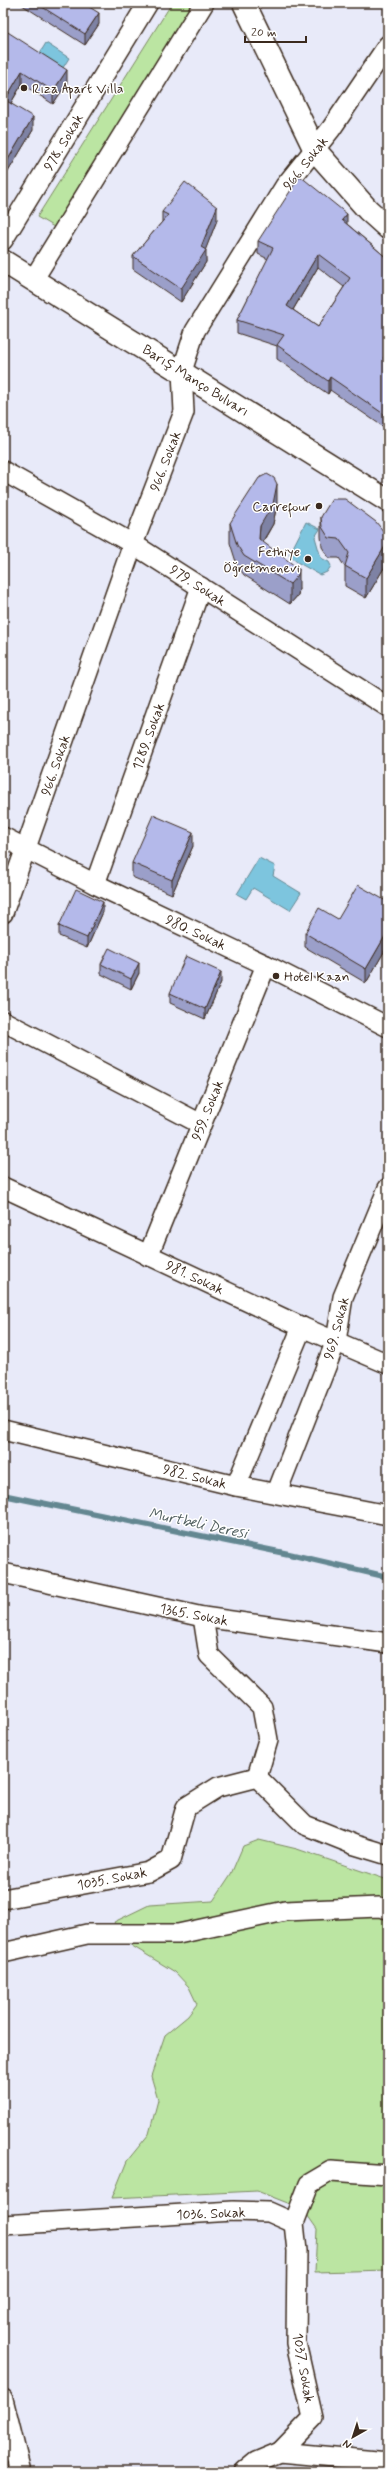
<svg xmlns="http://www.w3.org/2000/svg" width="391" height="2475" viewBox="0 0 391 2475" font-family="Mynerve,sans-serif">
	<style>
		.green { fill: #bbe5a2; stroke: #7b8860 }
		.water { fill: #7dc5de; stroke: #638791 }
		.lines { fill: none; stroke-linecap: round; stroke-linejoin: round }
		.stream { stroke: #638791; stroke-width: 6 }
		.street-casing { stroke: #3b2a1e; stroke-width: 22 }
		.secondary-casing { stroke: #3b2a1e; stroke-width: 25 }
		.street { stroke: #fff; stroke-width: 19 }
		.secondary { stroke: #fff; stroke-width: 22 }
		.wall { fill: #9b9fc9; stroke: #3b2a1e; fill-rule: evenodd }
		.shaded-wall { fill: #7e82a4; stroke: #3b2a1e }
		.building { fill: #b4b9ea; stroke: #3b2a1e; fill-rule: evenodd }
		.poi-dot { fill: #3b2a1e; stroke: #fff; stroke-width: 1.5 }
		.labels { text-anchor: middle; stroke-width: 3; stroke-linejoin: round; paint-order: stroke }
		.poi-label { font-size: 14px; fill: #3b2a1e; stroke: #fff; text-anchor: start }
		.street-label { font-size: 14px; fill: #3b2a1e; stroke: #fff }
		.water-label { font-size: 15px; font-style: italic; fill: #526061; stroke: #fff }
	</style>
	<rect width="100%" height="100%" fill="#e8eaf9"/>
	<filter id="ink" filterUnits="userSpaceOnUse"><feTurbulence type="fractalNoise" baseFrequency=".025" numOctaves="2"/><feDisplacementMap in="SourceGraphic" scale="8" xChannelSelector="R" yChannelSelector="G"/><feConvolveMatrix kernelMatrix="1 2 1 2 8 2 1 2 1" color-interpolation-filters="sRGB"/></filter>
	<g filter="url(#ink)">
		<g class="green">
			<path d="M172 3H195L54 227 37 217Z"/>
			<path d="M259 1840 297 1849 388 1880V2270L315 2272 317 2229 303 2209 257 2191 112 2198 127 2161 149 2134 158 2100 151 2076 165 2035 188 2016 197 2004 189 1987 175 1972 124 1941 114 1922 149 1905 213 1901 231 1874 243 1846Z"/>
		</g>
		<g class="water">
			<path d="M46 43 69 58 61 71 38 56Z"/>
			<path d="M306 522 320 529 315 537 321 558 329 562 331 566 327 572 320 575 297 562 289 555Z"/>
			<path d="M259 858 275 866 273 876 301 893 290 910 253 888 246 899 237 894Z"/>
		</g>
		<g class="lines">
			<path class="stream" d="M3 1495 289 1554 388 1577"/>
			<g class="street-casing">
				<g id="street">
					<path d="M3 240 148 3"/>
					<path d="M33 280 204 3"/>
					<path d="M3 471 133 544 388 707"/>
					<path d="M3 837 95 884 266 965 388 1027"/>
					<path d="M95 884 201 587"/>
					<path d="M3 913 133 544 184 412 182 371 195 331 285 186 331 129 388 45"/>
					<path d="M3 1021 201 1124"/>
					<path d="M3 1187 302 1327 388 1364"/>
					<path d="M148 1256 266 965"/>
					<path d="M3 1430 236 1486 388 1515"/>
					<path d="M236 1486 302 1327"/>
					<path d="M277 1492 336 1341 343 1297 388 1188"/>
					<path d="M3 1573 203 1617 388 1643"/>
					<path d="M203 1617 209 1655 262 1707 268 1740 257 1777"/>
					<path d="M3 1899 149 1872 171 1860 186 1807 218 1787 257 1777 305 1825 355 1845 388 1855"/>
					<path d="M3 1953 87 1934H178L285 1911 379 1907 388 1909"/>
					<path d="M3 2225 233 2211 269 2212 294 2223"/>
					<path d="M3 2399 21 2472"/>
					<path d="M280 2452 313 2418 296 2343 297 2251 294 2223 309 2184 331 2171 388 2175"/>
					<path d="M244 2472 256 2462 280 2452 388 2462"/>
				</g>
			</g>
			<g class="secondary-casing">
				<g id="secondary">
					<path d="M244 3 315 150 368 210 388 228"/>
					<path d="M3 261 388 501"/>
				</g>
			</g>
			<use href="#street" class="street"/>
			<use href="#secondary" class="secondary"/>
		</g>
		<g class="wall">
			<path d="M19 3H83L99 24 85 45Z"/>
			<path d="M3 29 67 83 53 104 22 84 11 103 33 130 3 180Z"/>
			<path d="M162 212 217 220 205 250 206 262 181 302 133 269V256L162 222Z"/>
			<path d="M347 224 388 259V430L330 390 328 394 277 359V346L237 333V320L268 259 258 254V241ZM318 267 344 287 318 327 293 310Z"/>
			<path d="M277 504 273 524 263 542 299 589 298 595 290 604 244 575 237 565 230 543V523Z"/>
			<path d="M321 517 387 563 366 598 345 586V567L339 558H329L322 547 321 536Z"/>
			<path d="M193 846 172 894 132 877V863Z"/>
			<path d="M388 902V945L366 983 305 947V933Z"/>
			<path d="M103 912 87 948 59 936V926Z"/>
			<path d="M101 964 139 973 131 989 101 974Z"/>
			<path d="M221 982 205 1019 170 1003V993Z"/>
		</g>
		<g class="shaded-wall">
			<path d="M99 13V24L85 45V34Z"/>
			<path d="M67 70V83L53 104V91Z"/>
			<path d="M22 71V84L5 113V100Z"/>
			<path d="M33 117V130L3 180V168Z"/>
			<path d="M217 207V220L205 251 206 250V262L181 302V289L201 247Z"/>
			<path d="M347 214V227L342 220Z"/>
			<path d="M318 254V267L287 320V306Z"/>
			<path d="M388 353V366L383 358Z"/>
			<path d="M330 377V390L328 394V381Z"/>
			<path d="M277 484V504L273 524 260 546 259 539 260 526Z"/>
			<path d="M387 543V563L366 598V578Z"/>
			<path d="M299 569V589L298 595 290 604V584Z"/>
			<path d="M193 832V846L172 894V880Z"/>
			<path d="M103 902V912L87 948V938Z"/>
			<path d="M388 931V945L366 983V969Z"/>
			<path d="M139 963V973L131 989V979Z"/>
			<path d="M221 972V982L205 1019V1009Z"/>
		</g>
		<g class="building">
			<path d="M36 3H83L99 13 85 34Z"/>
			<path d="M3 29 67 70 53 91 22 71 5 100 33 117 3 168V70L8 63 3 60Z"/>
			<path d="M300 176 347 214 342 220 388 259V353L383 358 388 361V417L330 377 328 381 277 345 284 335 237 320 273 248 258 241ZM318 254 350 278 318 327 287 306Z"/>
			<path d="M185 182 217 207 201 247 206 250 181 289 133 256 168 215 162 212Z"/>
			<path d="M267 474 274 478 277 484 273 504 260 526 259 539 299 569 298 575 290 584 244 556 237 545 230 523 259 478Z"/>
			<path d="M332 499H345L376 522 384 532 387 543 366 578 345 566 349 553 339 539 329 538 322 527 321 517Z"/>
			<path d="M153 815 193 832 172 880 132 863Z"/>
			<path d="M358 885 388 902V931L366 969 305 933 319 908 338 919Z"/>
			<path d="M76 889 103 902 87 938 59 926Z"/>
			<path d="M109 948 139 963 131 979 101 964Z"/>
			<path d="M186 956 221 972 205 1009 170 993Z"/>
		</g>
	</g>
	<g class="poi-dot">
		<circle cx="24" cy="88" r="4"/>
		<circle cx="319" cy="506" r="4"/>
		<circle cx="308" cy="559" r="4"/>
		<circle cx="276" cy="976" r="4"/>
	</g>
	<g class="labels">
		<g class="poi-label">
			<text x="32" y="93">Rıza Apart Villa</text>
			<text x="311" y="511" text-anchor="end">Carrefour</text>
			<text x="300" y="556" text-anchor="end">Fethiye<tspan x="300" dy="16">Öğretmenevi</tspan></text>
			<text x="284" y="981">Hotel Kaan</text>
		</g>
		<g class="street-label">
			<text transform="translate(63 142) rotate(-59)" y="5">978. Sokak</text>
			<text transform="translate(305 163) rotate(-52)" y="5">966. Sokak</text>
			<text transform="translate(196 380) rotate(32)" y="5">Barış Manço Bulvarı</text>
			<text transform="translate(165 461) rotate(-69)" y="5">966. Sokak</text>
			<text transform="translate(198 585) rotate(33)" y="5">979. Sokak</text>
			<text transform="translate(148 736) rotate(-70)" y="5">1289. Sokak</text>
			<text transform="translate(55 765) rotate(-71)" y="5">966. Sokak</text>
			<text transform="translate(196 932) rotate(25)" y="5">980. Sokak</text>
			<text transform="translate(207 1110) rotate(-68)" y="5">959. Sokak</text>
			<text transform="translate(195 1277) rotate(25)" y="5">981. Sokak</text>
			<text transform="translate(336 1328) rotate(-75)" y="5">969. Sokak</text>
			<text transform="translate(195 1476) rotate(14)" y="5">982. Sokak</text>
			<text transform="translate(194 1614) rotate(11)" y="5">1365. Sokak</text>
			<text transform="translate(112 1878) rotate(-11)" y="5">1035. Sokak</text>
			<text transform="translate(211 2213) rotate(-2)" y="5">1036. Sokak</text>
			<text transform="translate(304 2368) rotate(80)" y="5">1037. Sokak</text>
		</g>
		<g class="water-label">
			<text transform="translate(198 1523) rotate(12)" y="5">Murtbeli Deresi</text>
		</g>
	</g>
	<rect width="391" height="2475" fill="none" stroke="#fff" stroke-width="16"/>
	<rect x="8" y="8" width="375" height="2459" fill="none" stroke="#3b2a1e" stroke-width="1.5" filter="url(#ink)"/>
	<g transform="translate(353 2437) rotate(219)" stroke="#ffffff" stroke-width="3" paint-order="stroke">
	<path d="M0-3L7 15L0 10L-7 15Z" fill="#3b2a1e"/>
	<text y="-6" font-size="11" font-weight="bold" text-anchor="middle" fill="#3b2a1e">N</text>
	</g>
	<path d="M245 36v6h61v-6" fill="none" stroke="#3b2a1e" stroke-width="2"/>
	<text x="251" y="36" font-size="12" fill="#3b2a1e" stroke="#ffffff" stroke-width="3" paint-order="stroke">20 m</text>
</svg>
